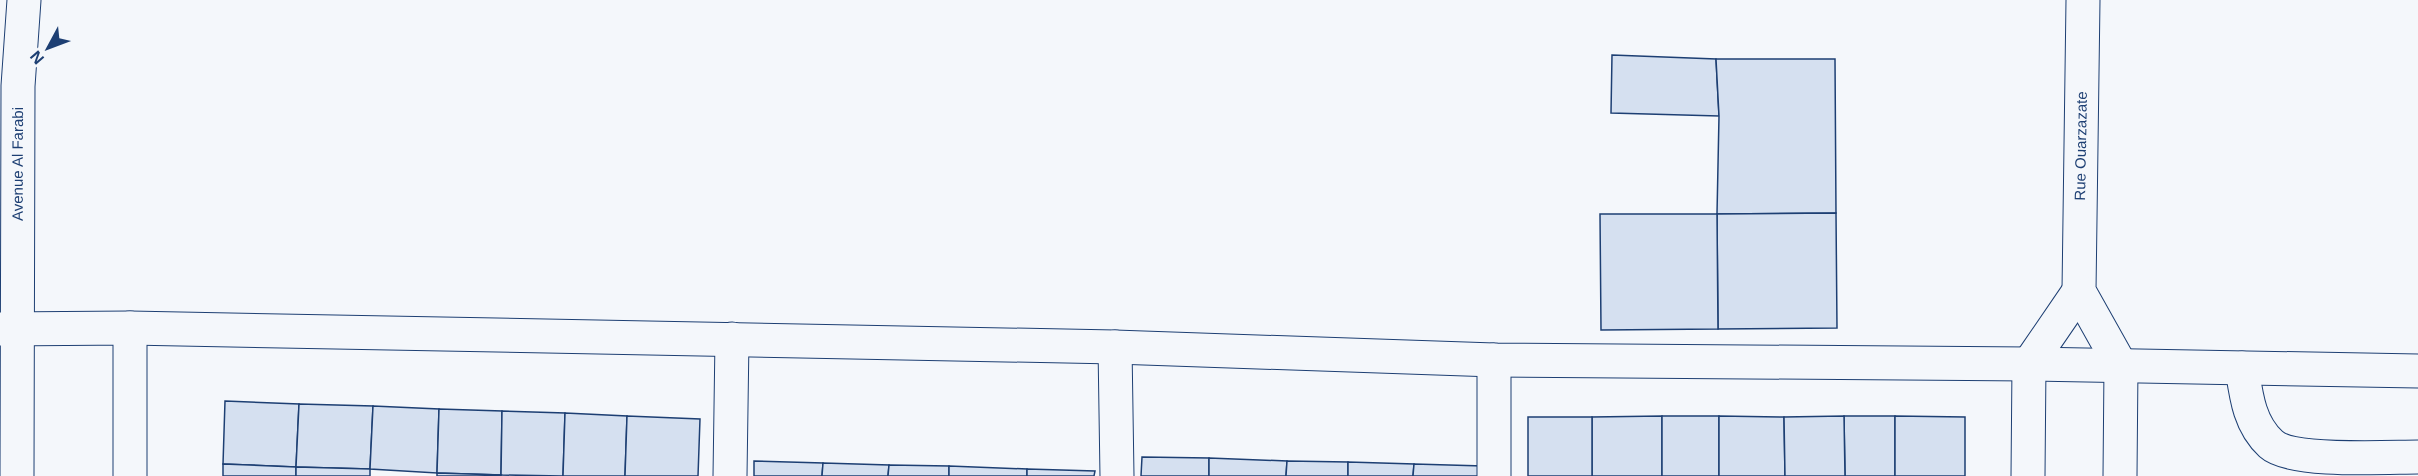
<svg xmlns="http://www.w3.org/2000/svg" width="2418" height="476" viewBox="0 0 2418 476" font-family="Helvetica,sans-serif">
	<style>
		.building { fill: #d5e0f0; stroke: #1d3f73; stroke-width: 1.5 }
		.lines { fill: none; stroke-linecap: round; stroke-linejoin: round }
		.minor-casing { stroke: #1d3f73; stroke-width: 35 }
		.minor { stroke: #f4f7fb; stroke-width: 33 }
		.labels { text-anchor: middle; stroke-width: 4.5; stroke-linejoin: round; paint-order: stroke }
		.street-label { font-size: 15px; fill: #1d3f73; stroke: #f4f7fb }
	</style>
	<rect width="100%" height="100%" fill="#f4f7fb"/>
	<g class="building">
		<path d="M1612 55 1716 59 1719 116 1611 113Z"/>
		<path d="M1716 59H1835L1836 213 1717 214 1719 116Z"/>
		<path d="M1836 213 1837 328 1718 329 1717 214Z"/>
		<path d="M1600 214H1717L1718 329 1601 330Z"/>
		<path d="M225 401 299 404 296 467 223 464Z"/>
		<path d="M299 404 373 406 370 469 296 467Z"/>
		<path d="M373 406 439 409 437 473 370 469Z"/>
		<path d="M439 409 502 411 501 475 437 473Z"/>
		<path d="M502 411 565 413 563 476 501 475Z"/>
		<path d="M565 413 627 416 625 476H563Z"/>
		<path d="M627 416 700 419 698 476H625Z"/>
		<path d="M1662 416V476H1592V417Z"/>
		<rect x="1662" y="416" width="57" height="60"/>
		<path d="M1719 416 1784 417 1785 476H1719Z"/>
		<path d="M1844 416H1895V476H1845Z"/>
		<path d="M1844 416 1845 476H1785L1784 417Z"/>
		<path d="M1895 416 1965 417V476H1895Z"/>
		<rect x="1528" y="417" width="64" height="59"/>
		<path d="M1142 457 1209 458V476H1141Z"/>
		<path d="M1209 458 1287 461 1286 476H1209Z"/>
		<path d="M754 461 823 463 822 476H754Z"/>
		<path d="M1287 461 1348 462V476H1286Z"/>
		<path d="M1348 462 1414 464 1413 476H1348Z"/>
		<path d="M823 463 889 465 888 476H822Z"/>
		<path d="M223 464 296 467V476H223Z"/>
		<path d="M1414 464 1483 466 1482 476H1413Z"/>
		<path d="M889 465 949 466V476H888Z"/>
		<path d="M949 466 1027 469V476H949Z"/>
		<path d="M296 467 370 469V476H296Z"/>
		<path d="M1027 469 1095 471 1094 476H1027Z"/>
		<path d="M437 473 501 475 500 476H437Z"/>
	</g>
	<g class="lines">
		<g class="minor-casing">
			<g id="minor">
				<path d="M2083 0 2079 291 2121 366 2120 476"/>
				<path d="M0 329 130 328 1115 347 1494 360 2029 364 2418 371"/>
				<path d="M1115 347 1117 476"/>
				<path d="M2029 364 2079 291"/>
				<path d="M2242 368C2246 395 2249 424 2271 444 2292 463 2388 457 2418 457"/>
				<path id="s1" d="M17 476 18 86 24 0"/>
				<path d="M130 476V328"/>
				<path d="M730 476 732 339"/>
				<path d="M1494 476V360"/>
				<path d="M2028 476 2029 364"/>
			</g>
		</g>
		<use href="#minor" class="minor"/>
	</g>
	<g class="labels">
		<g class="street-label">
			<text transform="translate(2081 146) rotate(-89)" y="5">Rue Ouarzazate</text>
			<text dy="5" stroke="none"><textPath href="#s1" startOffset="312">Avenue Al Farabi</textPath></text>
		</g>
	</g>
	<g transform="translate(48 48) rotate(229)" stroke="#f4f7fb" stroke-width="4.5" paint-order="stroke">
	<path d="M0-4.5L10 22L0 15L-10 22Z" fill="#1d3f73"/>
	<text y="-9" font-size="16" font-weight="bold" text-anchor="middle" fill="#1d3f73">N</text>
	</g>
</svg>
